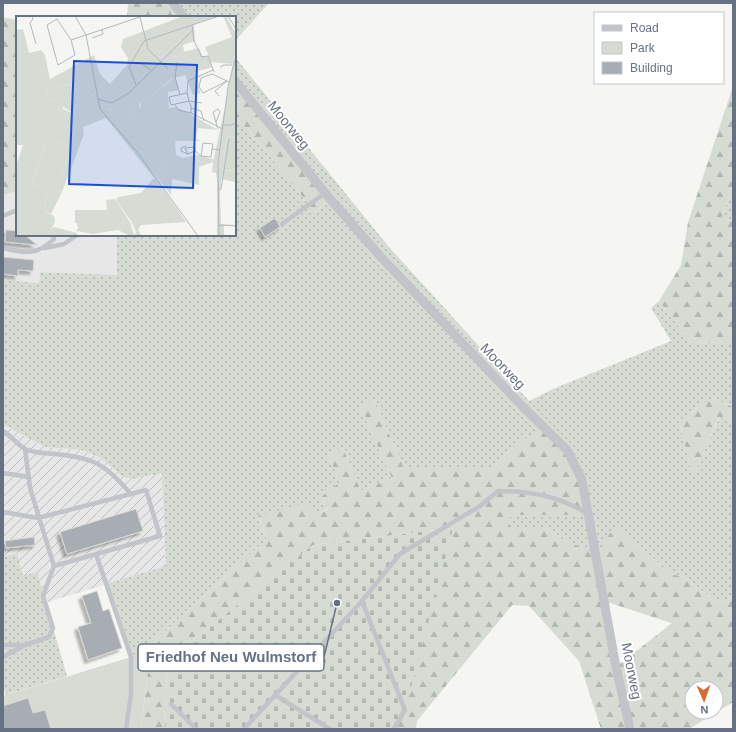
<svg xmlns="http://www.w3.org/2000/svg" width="736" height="732" viewBox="0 0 736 732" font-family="Helvetica,sans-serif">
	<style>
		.built { fill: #e6e7e6 }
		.industrial { fill: url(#industrial-furrows) }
		.grass { fill: url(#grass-dots) }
		.forest { fill: url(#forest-firs); fill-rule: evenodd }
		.cemetery { fill: url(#cemetery-stones) }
		.green { fill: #d6dcd4 }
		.building { fill: #a8adb4; stroke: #d7d7d5; filter: url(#shadow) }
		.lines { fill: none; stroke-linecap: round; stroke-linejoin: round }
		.service { stroke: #c1c4c8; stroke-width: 4.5 }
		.minor { stroke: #c1c4c8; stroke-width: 9 }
		.labels { text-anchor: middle; stroke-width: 4; stroke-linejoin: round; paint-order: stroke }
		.street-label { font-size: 14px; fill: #667282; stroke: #fff }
		.inset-road { fill: none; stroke: #b3b9be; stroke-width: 1 }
		.view { fill: #1d4ed8; fill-opacity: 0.15; stroke: #1d4ed8; stroke-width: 2 }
		.inset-edge { fill: none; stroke: #667282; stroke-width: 2 }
		.leader { fill: none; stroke: #667282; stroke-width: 1.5 }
		.callout-dot { fill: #667282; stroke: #fff; stroke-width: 1.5 }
		.callout { fill: #fff; stroke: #667282; stroke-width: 1.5 }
		.callout-label { font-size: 15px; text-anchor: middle; font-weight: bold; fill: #667282 }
	</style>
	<defs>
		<pattern id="industrial-furrows" width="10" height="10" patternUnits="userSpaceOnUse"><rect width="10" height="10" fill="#e6e7e6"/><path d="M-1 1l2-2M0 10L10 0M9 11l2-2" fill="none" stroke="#bec0c0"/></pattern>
		<pattern id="grass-dots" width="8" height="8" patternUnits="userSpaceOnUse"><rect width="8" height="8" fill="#d6dcd4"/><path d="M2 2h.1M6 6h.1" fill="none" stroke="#b1b7b1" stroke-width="1.8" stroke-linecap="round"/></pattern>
		<pattern id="forest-firs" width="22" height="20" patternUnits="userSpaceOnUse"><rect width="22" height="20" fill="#d6dcd4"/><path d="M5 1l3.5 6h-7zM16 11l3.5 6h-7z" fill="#b1b7b1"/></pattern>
		<pattern id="cemetery-stones" width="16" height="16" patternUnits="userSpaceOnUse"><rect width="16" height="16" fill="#d6dcd4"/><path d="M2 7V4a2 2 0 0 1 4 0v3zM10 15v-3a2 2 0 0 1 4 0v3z" fill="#b1b7b1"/></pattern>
		<filter id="shadow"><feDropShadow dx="-3.5" dy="3.5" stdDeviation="1" flood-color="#0004"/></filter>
	</defs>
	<rect width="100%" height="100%" fill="#f5f6f2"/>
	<path class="built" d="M17 191V235H117V275L40 272 39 283 3 280V195Z"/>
	<path class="industrial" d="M3 424 45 447 82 450 101 458 123 477 133 479 162 472 166 566 45 603 23 576 17 553 3 557Z"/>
	<g class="grass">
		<path d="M173 3H269L236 40 235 45V17H184Z"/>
		<path d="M235 57 389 247 529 401 553 389 671 341 651 308 659 301 692 343 733 342V407L712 398 679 421 693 476 720 416 733 422V598L716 602 683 576 674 575 616 528 595 554 565 541 545 527H510L509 515 516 443 493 469H404L374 399 361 409 392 478 361 491 343 448 328 454 340 482 321 497 328 508 318 514 258 517 267 539 151 644 131 657 105 584 166 566 162 473 133 479 123 477 101 458 82 450 45 447 3 424V280L39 283 40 272 117 275V235H235V120L248 129 315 212 331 200 235 81Z"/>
		<path d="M733 187V221L721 218Z"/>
		<path d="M17 553 23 576 37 572 67 676 6 695 3 686V557Z"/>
	</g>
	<g class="forest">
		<path d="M128 3H173L184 17H127Z"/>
		<path d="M3 17 17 20V191L3 195Z"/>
		<path d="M235 81 331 200 315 212 248 129 235 120Z"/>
		<path d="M733 86V187L721 218 733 221V342L692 343 659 301 681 265 688 222Z"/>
		<path d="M712 398 733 407V422L719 417 693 477 679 421Z"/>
		<path d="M374 399 404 469H493L516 443 546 429 567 450 589 515H509L510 527H545L565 541 595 553 615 527 674 575 683 576 716 602 733 598V702L689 729H601L579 661 529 606 512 605 417 721 416 729H394L453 528 313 545 167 661 165 729H141L151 644 267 539 258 516 304 504 318 514 328 509 321 497 340 482 328 454 343 448 361 491 392 478 361 409ZM604 601 671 623H672L616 667ZM692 688H716V712H692Z"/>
	</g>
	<path class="cemetery" d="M453 528 405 710 394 729H165L167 661 313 545Z"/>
	<path class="green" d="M151 644 141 729H3V696L131 657Z"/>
	<g class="building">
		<path d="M275 218 280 227 265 237 260 228Z"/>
		<path d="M6 230 17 231V235H25L37 245 5 242Z"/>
		<path d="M3 257 34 260 33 271 18 270V276L3 274Z"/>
		<path d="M136 509 143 531 67 554 60 532Z"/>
		<path d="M34 537 35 545 6 548 5 541Z"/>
		<path d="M97 591 103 611 109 609 122 648 88 660 78 627 91 623 82 596Z"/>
		<path d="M28 698 33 713 45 710 51 729H3V706Z"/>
	</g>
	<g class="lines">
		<g class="service">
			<path d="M3 216 17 210"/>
			<path d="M282 224 325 193"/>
			<path d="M3 248C24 253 37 256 54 239L53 235"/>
			<path d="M45 248 64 244 77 235"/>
			<path d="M3 431C11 436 17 444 25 449 32 453 46 453 55 454 96 458 104 464 131 494"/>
			<path d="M3 473 29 477"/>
			<path d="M3 512 38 518 146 490 160 536 54 566 30 488 25 449"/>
			<path d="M96 554 131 657V694L126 729"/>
			<path d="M362 601 405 710 394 729"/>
			<path d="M3 645H23"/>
			<path d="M3 657 25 645 49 637 53 628 43 596 54 566"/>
			<path d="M275 695 330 729"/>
			<path d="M171 704 196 729"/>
			<path d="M244 729 362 601 400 554 480 506 498 491C532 491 559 496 588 514"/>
		</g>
		<g class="minor">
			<path d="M173 3 184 17"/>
			<path d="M235 81 331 200 380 256 523 407 567 450 582 480 616 667 630 729"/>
		</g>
	</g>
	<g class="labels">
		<g class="street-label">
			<text transform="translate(289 125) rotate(51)" y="5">Moorweg</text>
			<text transform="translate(503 366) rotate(46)" y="5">Moorweg</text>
			<text transform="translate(632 671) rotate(79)" y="5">Moorweg</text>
		</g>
	</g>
	<g transform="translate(16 16)">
		<rect width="220" height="220" fill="#f5f6f2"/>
		<path d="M180 55 184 77 177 79 169 58ZM159 61 163 74 152 76 153 92 159 91 172 97 202 114 182 112 180 123 185 125H159L160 139 167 142 149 146 151 158H148L136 149 125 135 123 137 170 206 125 209 122 214 126 220H118L120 216 115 205 100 184 102 181 125 177 138 162 90 102 67 111 68 118 63 111 47 110 42 94 60 101 64 89 59 98 32 82 31 76 36 72 60 67 77 80 80 76 94 81 93 95 97 91H112L116 103 119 101 114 90 119 88 124 94 125 85 137 84 135 80ZM220 71V108L206 119 204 133H209L204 174 205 208 220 209H208V220H201V165L200 157 196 156 197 146 209 91ZM30 123 57 131 39 172 46 176 35 198 28 195 31 179 25 181V170L16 167ZM99 183 114 206 118 219 114 220 102 214 77 218 60 215 62 213 61 207H59V194H91L90 184Z" fill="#d6dcd4"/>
		<path d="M167 0H201L178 8 179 25 167 29 168 36 159 38 155 63 135 80 137 84 125 85 123 89 124 94 122 95 119 88 114 90 119 101 116 103 112 91H97L88 97 81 82 94 81 80 76 77 80 60 67 36 72 31 76 32 82 38 86 45 83 47 93 58 98 63 88 65 98 60 101 42 94 48 103 47 110 63 111 68 118 46 176 39 172 57 131 30 123 16 167 25 170V181L31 178 28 195 38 200 39 206 35 213 39 220H0V150L7 129H0V14L7 13 13 37 25 34 29 39 34 63 78 39 84 58 94 68 111 49 112 42 105 31 107 23ZM207 0H210L220 18V36L217 46 220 42V71L214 92 209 91 217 46 216 48 195 46 189 31 216 21ZM220 108V122L211 120 209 133H204L206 119ZM125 135 136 149 148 158 151 157 149 146 181 139 197 143V146L183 151V169L156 163 155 179 122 137ZM220 154V166L205 163 206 155Z" fill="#d6dcd4"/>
		<path d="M147 19 154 39 153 60 127 79 104 81 113 51 128 25Z" fill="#d6dcd4"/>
		<path d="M183 32 186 40H192L196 51 155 63 159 38ZM211 120 220 122V154L206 155ZM38 211 61 217V220H39L35 213Z" fill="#d6dcd4"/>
		<path class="inset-road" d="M16 0 17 3 14 7 20 28M59 0 70 19 84 93 122 137 182 220M212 0 220 13M124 1 132 33 152 53M41 3 55 24 59 39 42 49 31 9ZM176 9 178 25 186 41M76 22 87 18 86 14M55 24 127 0M185 41 192 40 198 56M161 46 159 61 164 79M124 47 135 54M204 51 208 49H216M120 69 113 51 128 25 203 0M171 77 172 65 197 54M203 80 199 75 211 65 196 58 185 62 183 71 187 77 211 65 213 66M81 83 96 87 113 77 177 14M158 88 163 94 175 97 207 113M175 92 185 95 188 105M175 97V90L173 85 171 77 153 81 155 89 173 85 186 87M200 106 204 96 202 93 197 96 201 110 202 113M207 109H215L220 107M170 130 165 132V135L172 138M196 133 195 141 185 140 187 127 197 128 196 133 204 134M179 135 172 138 169 132 179 131V135L185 140M203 174 205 173 213 123M203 209 220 210M203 220 202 147 212 71 220 39"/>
		<path class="view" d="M58 45 181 49 177 172 53 168Z"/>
		<rect width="220" height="220" class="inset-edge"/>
	</g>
	<path class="leader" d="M337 603L324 657"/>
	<circle class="callout-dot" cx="337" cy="603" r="4"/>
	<rect class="callout" x="138" y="644" width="186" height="27" rx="4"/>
	<g class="callout-label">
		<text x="231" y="662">Friedhof Neu Wulmstorf</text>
	</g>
	<rect width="736" height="732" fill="none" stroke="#667282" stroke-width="8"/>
	<rect x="594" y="12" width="130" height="72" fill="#ffffff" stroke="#c2c7cd"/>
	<rect x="602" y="25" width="20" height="6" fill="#c1c4c8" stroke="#c2c7cd"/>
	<text x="630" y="32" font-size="12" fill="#667282">Road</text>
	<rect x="602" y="42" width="20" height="12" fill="#d6dcd4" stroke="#c2c7cd"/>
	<text x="630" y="52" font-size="12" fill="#667282">Park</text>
	<rect x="602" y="62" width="20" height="12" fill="#a8adb4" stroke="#c2c7cd"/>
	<text x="630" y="72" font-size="12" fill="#667282">Building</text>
	<g transform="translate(704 700) rotate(178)"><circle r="19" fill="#ffffff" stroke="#c2c7cd"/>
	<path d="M0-3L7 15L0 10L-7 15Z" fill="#d96a2f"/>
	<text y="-6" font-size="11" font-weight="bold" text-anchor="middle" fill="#667282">N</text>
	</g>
</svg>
